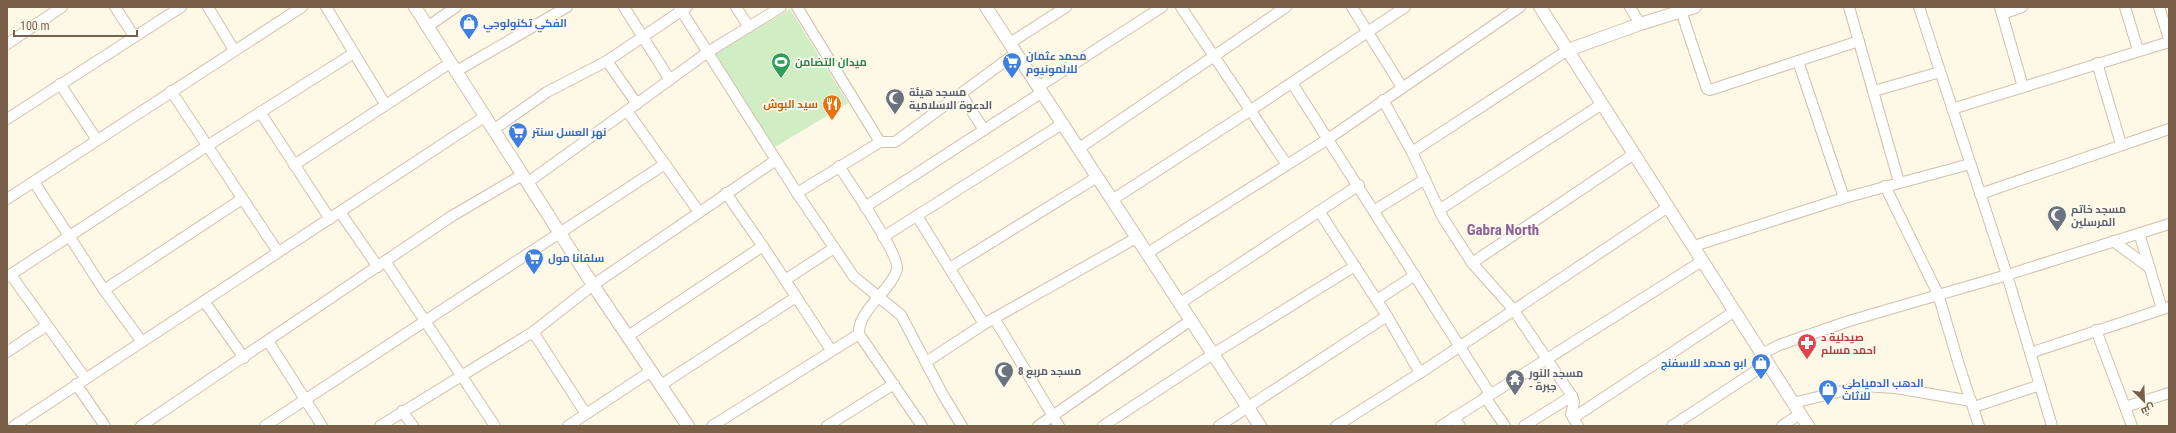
<svg xmlns="http://www.w3.org/2000/svg" width="2176" height="433" viewBox="0 0 2176 433" font-family="'Roboto Condensed',Cairo,sans-serif">
	<style>
		.green { fill: #d0edc4 }
		.lines { fill: none; stroke-linecap: round; stroke-linejoin: round }
		.minor-casing { stroke: #d1c0ac; stroke-width: 12 }
		.tertiary-casing { stroke: #d1c0ac; stroke-width: 14 }
		.minor { stroke: #fff; stroke-width: 10 }
		.tertiary { stroke: #fff; stroke-width: 12 }
		.labels { text-anchor: middle; stroke-width: 3.5; stroke-linejoin: round; paint-order: stroke }
		.shop-label { font-size: 11px; font-weight: bold; fill: #366cbe; stroke: #fffbef; text-anchor: start }
		.leisure-label { font-size: 11px; font-weight: bold; fill: #27864d; stroke: #fffbef; text-anchor: start }
		.worship-label { font-size: 11px; font-weight: bold; fill: #5b616d; stroke: #fffbef; text-anchor: start }
		.food-label { font-size: 11px; font-weight: bold; fill: #c56008; stroke: #fffbef; text-anchor: end }
		.health-label { font-size: 11px; font-weight: bold; fill: #be3a42; stroke: #fffbef; text-anchor: start }
		.district-label { font-size: 15px; font-weight: bold; fill: #8b6196; stroke: #fffbef }
	</style>
	<rect width="100%" height="100%" fill="#fef8e7"/>
	<path class="green" d="M790 9 848 103 772 149 714 55Z"/>
	<g class="lines">
		<g class="minor-casing">
			<g id="minor">
				<path d="M115 7 134 36"/>
				<path d="M208 7 234 50"/>
				<path d="M326 7 385 104"/>
				<path d="M624 7 670 80"/>
				<path d="M679 7 797 193 880 142H895L1016 53"/>
				<path d="M736 7 749 27"/>
				<path d="M797 7 880 142"/>
				<path d="M1181 7 1287 165"/>
				<path d="M1352 7 1402 87"/>
				<path d="M1630 7 1640 24"/>
				<path d="M1849 7 1899 182"/>
				<path d="M1919 7 2007 275 2052 426"/>
				<path d="M2000 7 2023 87"/>
				<path d="M2125 7 2138 50"/>
				<path d="M2159 7 2169 39"/>
				<path d="M1681 11 1707 89 1710 90 1798 61"/>
				<path d="M2002 14 2022 7"/>
				<path d="M427 27 456 7"/>
				<path d="M1010 43 1066 7"/>
				<path d="M7 44 62 7"/>
				<path d="M607 61 637 104"/>
				<path d="M2097 63 2121 144"/>
				<path d="M455 72 567 7"/>
				<path d="M1292 83 1490 394"/>
				<path d="M60 84 97 140"/>
				<path d="M1038 87 1162 7"/>
				<path d="M171 91 278 252"/>
				<path d="M1874 91 1940 72"/>
				<path d="M961 94 984 130"/>
				<path d="M1383 100 1412 152 1443 218 1472 263 1513 309 1572 396 1574 402 1571 414 1578 426"/>
				<path d="M1952 109 2169 42"/>
				<path d="M627 111 699 212"/>
				<path d="M260 112 330 219"/>
				<path d="M7 119 181 7"/>
				<path d="M493 130 547 92 607 61 687 7"/>
				<path d="M1078 149 1286 7"/>
				<path d="M1412 152 1568 50"/>
				<path d="M294 165 450 63"/>
				<path d="M839 166C849 182 900 255 897 269 895 278 884 291 878 297 870 308 858 319 859 334L922 426"/>
				<path d="M34 182 104 290 142 342"/>
				<path d="M527 183 708 52 781 7"/>
				<path d="M1885 186 1938 294 1959 365 1979 426"/>
				<path d="M726 193 766 251 831 350"/>
				<path d="M797 193 854 277 901 315 943 395 962 426"/>
				<path d="M1980 194 2169 129"/>
				<path d="M1844 198 1798 61 1859 41"/>
				<path d="M7 199 302 7"/>
				<path d="M1112 200 1251 110 1405 7"/>
				<path d="M865 207 1041 93"/>
				<path d="M1375 210 1425 179"/>
				<path d="M1439 210 1602 104"/>
				<path d="M1319 211 1387 316 1420 373"/>
				<path d="M340 212 378 267"/>
				<path d="M917 216 984 324"/>
				<path d="M2139 233 2162 309"/>
				<path d="M883 237 1062 124"/>
				<path d="M2113 241 2150 268"/>
				<path d="M1694 246 1844 198 1970 164"/>
				<path d="M1146 254 1328 139 1520 7"/>
				<path d="M385 261 495 426"/>
				<path d="M1472 263 1634 154"/>
				<path d="M950 268 1097 177"/>
				<path d="M11 275 85 378"/>
				<path d="M7 277 207 146 354 53"/>
				<path d="M785 280 834 248"/>
				<path d="M104 290 242 199"/>
				<path d="M1377 300 1415 275"/>
				<path d="M204 301 244 358"/>
				<path d="M1179 304 1359 185"/>
				<path d="M994 318 1059 426"/>
				<path d="M2096 330 2125 407 2169 393"/>
				<path d="M533 332 586 414"/>
				<path d="M628 336 763 246"/>
				<path d="M268 341 322 426"/>
				<path d="M7 352 46 326"/>
				<path d="M2030 353 2169 307"/>
				<path d="M1762 354 1779 345 1849 321 2007 275 2169 224"/>
				<path d="M926 362 984 324 1136 238"/>
				<path d="M76 384 105 426"/>
				<path d="M661 385 796 297"/>
				<path d="M1485 397 1505 426"/>
				<path d="M1793 403 1863 386 1896 388 1971 401"/>
				<path d="M1974 407 2040 385"/>
				<path d="M2125 407 2132 426"/>
				<path d="M402 411 413 426"/>
				<path d="M1454 417 1460 426"/>
				<path d="M1573 418 1735 311"/>
				<path d="M14 426 484 117"/>
				<path d="M141 426 452 216 522 175"/>
				<path d="M265 426 665 164"/>
				<path d="M380 426 533 332 593 285 776 160"/>
				<path d="M568 426 651 371"/>
				<path d="M712 426 859 334"/>
				<path d="M827 426 894 384"/>
				<path d="M1038 426 1191 320"/>
				<path d="M1103 426 1213 354 1355 266"/>
				<path d="M1219 426 1387 316"/>
				<path d="M1336 426 1420 373 1668 207"/>
				<path d="M1441 426 1702 261"/>
				<path d="M1524 426 1572 396"/>
				<path d="M1672 426 1768 363"/>
				<path d="M1782 426 1800 414"/>
			</g>
		</g>
		<g class="tertiary-casing">
			<g id="tertiary">
				<path d="M415 7 593 285 688 426"/>
				<path d="M986 7 1260 426"/>
				<path d="M1540 7 1808 426"/>
				<path d="M1568 50 1640 24 1695 7"/>
			</g>
		</g>
		<use href="#minor" class="minor"/>
		<use href="#tertiary" class="tertiary"/>
	</g>
	<defs>
		<g id="shop-pin" transform="scale(1)"><path d="M0 17L-7.5 6A9.5 9.5 0 1 1 7.5 6Z" fill="#3f7fe0" stroke="#fffbef"/><path d="M-5-2.5h2.3a2.7 3.5 0 0 1 5.4 0H5L5.5 6h-11ZM-1.5-2.5h3a1.5 2.3 0 0 0-3 0Z" fill="#fff"/></g>
		<g id="stadium-pin" transform="scale(1)"><path d="M0 17L-7.5 6A9.5 9.5 0 1 1 7.5 6Z" fill="#2e9e5b" stroke="#fffbef"/><path d="M0-5a6.5 5 0 1 0 0 10a6.5 5 0 1 0 0-10ZM-3.5-1.8h7v3.6h-7Z" fill="#fff"/></g>
		<g id="supermarket-pin" transform="scale(1)"><path d="M0 17L-7.5 6A9.5 9.5 0 1 1 7.5 6Z" fill="#3f7fe0" stroke="#fffbef"/><path d="M-6-5.5h2.5l.6 2H6L4.5 2H-2.5L-4.4-4H-6ZM-1.5 3.2a1.3 1.3 0 1 0 .1 0ZM3 3.2a1.3 1.3 0 1 0 .1 0Z" fill="#fff"/></g>
		<g id="mosque-pin" transform="scale(1)"><path d="M0 17L-7.5 6A9.5 9.5 0 1 1 7.5 6Z" fill="#6b7280" stroke="#fffbef"/><path d="M3.5-4.9A6 6 0 1 0 3.5 4.9A5 5 0 1 1 3.5-4.9Z" fill="#fff"/></g>
		<g id="restaurant-pin" transform="scale(1)"><path d="M0 17L-7.5 6A9.5 9.5 0 1 1 7.5 6Z" fill="#e8710a" stroke="#fffbef"/><path d="M-5-6h1v4h1v-4h1v4h1v-4h1v5L-1.5 .5V6h-2V.5L-5-1ZM5-6V6H3V1.5H1.5Q1.5-4 5-6Z" fill="#fff"/></g>
		<g id="pharmacy-pin" transform="scale(1)"><path d="M0 17L-7.5 6A9.5 9.5 0 1 1 7.5 6Z" fill="#e0444e" stroke="#fffbef"/><path d="M-2-6h4v4h4v4h-4v4h-4v-4h-4v-4h4Z" fill="#fff"/></g>
		<g id="temple-pin" transform="scale(1)"><path d="M0 17L-7.5 6A9.5 9.5 0 1 1 7.5 6Z" fill="#6b7280" stroke="#fffbef"/><path d="M0-6L5-2H3V0L6.5 2.5H4V6H1.5V3h-3V6H-4V2.5H-6.5L-3 0V-2H-5Z" fill="#fff"/></g>
	</defs>
	<g fill-rule="evenodd">
		<use href="#shop-pin" x="469" y="23"/>
		<use href="#stadium-pin" x="781" y="62"/>
		<use href="#supermarket-pin" x="1012" y="62"/>
		<use href="#mosque-pin" x="895" y="98"/>
		<use href="#restaurant-pin" x="832" y="104"/>
		<use href="#supermarket-pin" x="518" y="132"/>
		<use href="#mosque-pin" x="2057" y="215"/>
		<use href="#supermarket-pin" x="534" y="258"/>
		<use href="#pharmacy-pin" x="1807" y="343"/>
		<use href="#shop-pin" x="1761" y="363"/>
		<use href="#mosque-pin" x="1004" y="371"/>
		<use href="#temple-pin" x="1515" y="379"/>
		<use href="#shop-pin" x="1828" y="389"/>
	</g>
	<g class="labels">
		<g class="shop-label">
			<text x="483" y="27">الفكي تكنولوجي</text>
			<text x="1026" y="60">محمد عثمان<tspan x="1026" dy="13">للالمونيوم</tspan></text>
			<text x="532" y="136">نهر العسل سنتر</text>
			<text x="548" y="262">سلفانا مول</text>
			<text x="1747" y="367" text-anchor="end">ابو محمد للاسفنج</text>
			<text x="1842" y="387">الدهب الدمياطي<tspan x="1842" dy="13">للاثاث</tspan></text>
		</g>
		<g class="leisure-label">
			<text x="795" y="66">ميدان التضامن</text>
		</g>
		<g class="worship-label">
			<text x="909" y="96">مسجد هيئة<tspan x="909" dy="13">الدعوة الاسلامية</tspan></text>
			<text x="2071" y="213">مسجد خاتم<tspan x="2071" dy="13">المرسلين</tspan></text>
			<text x="1018" y="375">مسجد مربع 8</text>
			<text x="1529" y="377">مسجد النور<tspan x="1529" dy="13">- جبرة</tspan></text>
		</g>
		<g class="food-label">
			<text x="818" y="108">سيد البوش</text>
		</g>
		<g class="health-label">
			<text x="1821" y="341">صيدلية د<tspan x="1821" dy="13">احمد مسلم</tspan></text>
		</g>
		<g class="district-label">
			<text x="1503" y="235">Gabra North</text>
		</g>
	</g>
	<rect width="2176" height="433" fill="none" stroke="#7a6049" stroke-width="16"/>
	<g transform="translate(2144 401) rotate(156)" stroke="#fffbef" stroke-width="3" paint-order="stroke">
	<path d="M0-3L7 15L0 10L-7 15Z" fill="#7a6049"/>
	<text y="-6" font-size="11" font-weight="bold" text-anchor="middle" fill="#7a6049">ش</text>
	</g>
	<path d="M14 30v6h123v-6" fill="none" stroke="#7a6049" stroke-width="2"/>
	<text x="20" y="30" font-size="12" fill="#7a6049" stroke="#fffbef" stroke-width="3" paint-order="stroke">100 m</text>
</svg>
